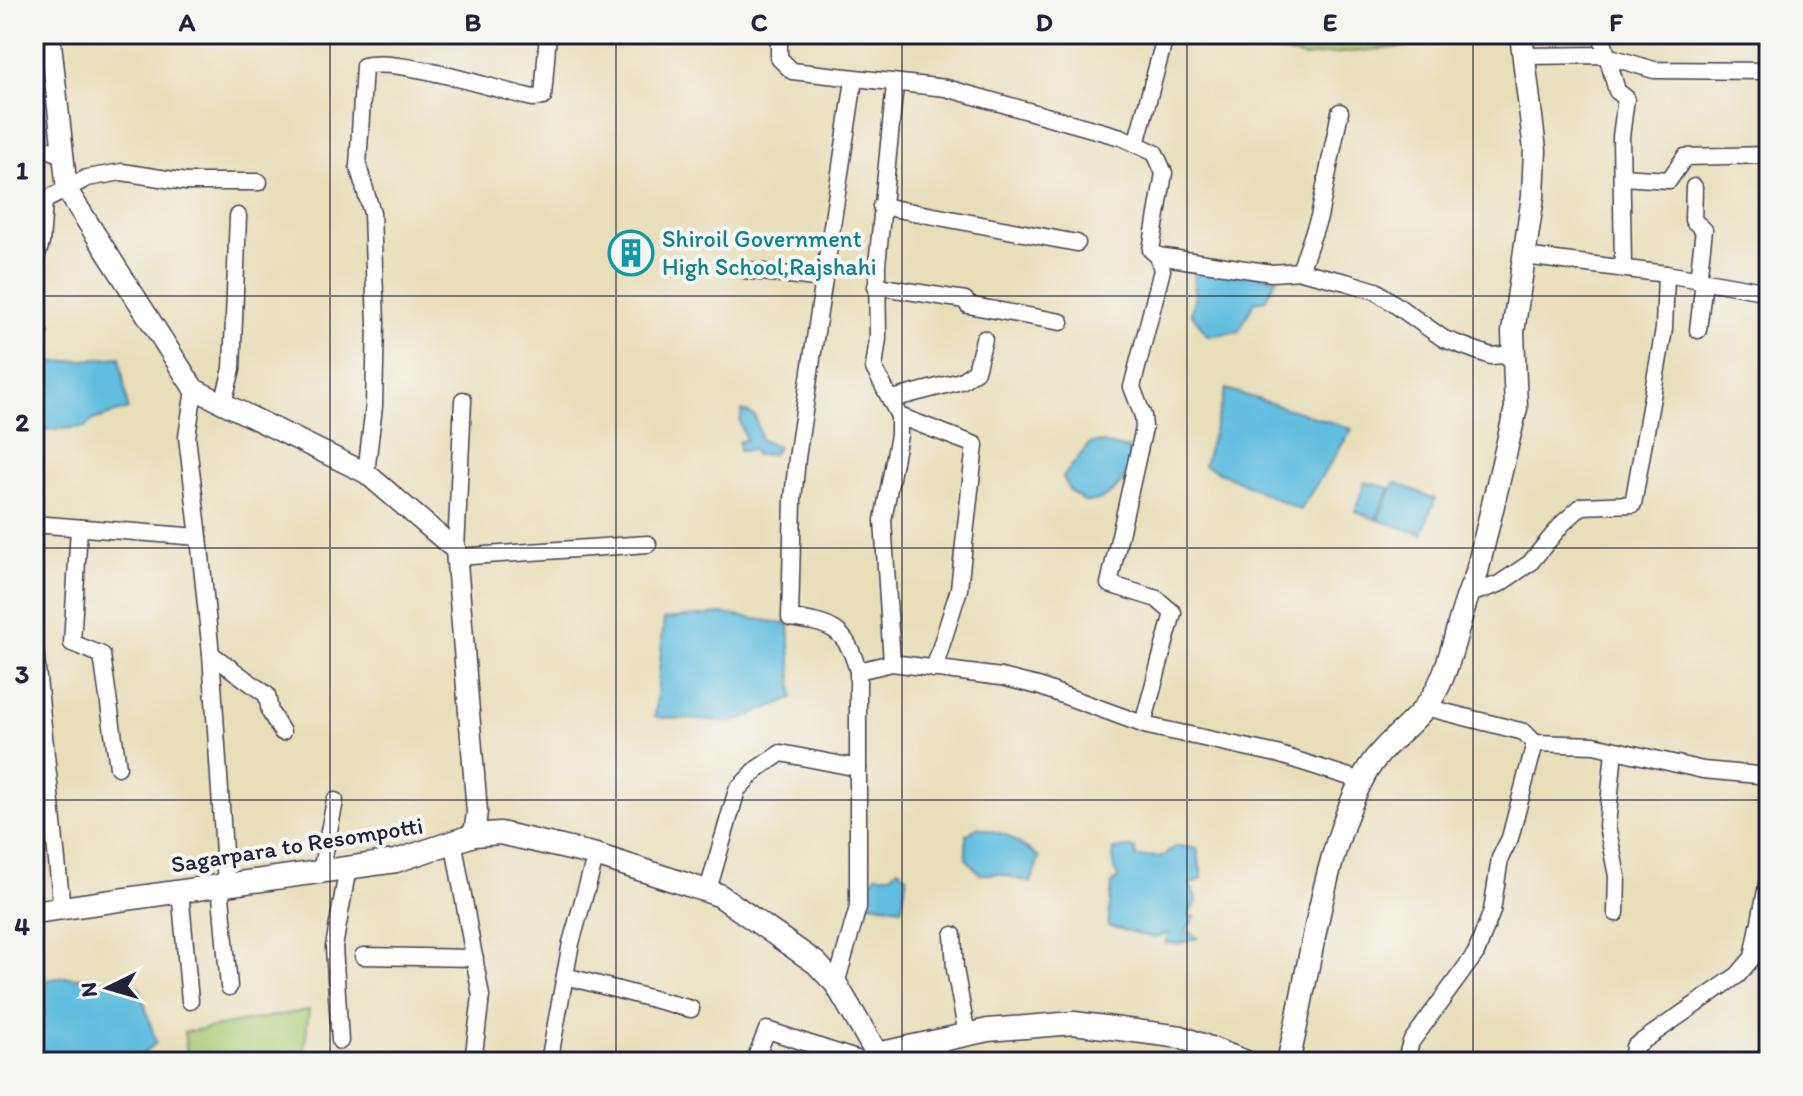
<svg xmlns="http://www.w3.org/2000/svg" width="1803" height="1096" viewBox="0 0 1803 1096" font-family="Itim,sans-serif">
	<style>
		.green { fill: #a9cb74; stroke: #667658; stroke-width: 2 }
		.water { fill: #61bddf; stroke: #42708d; stroke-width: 2 }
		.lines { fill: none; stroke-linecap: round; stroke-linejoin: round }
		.minor-casing { stroke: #403e4e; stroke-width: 19 }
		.tertiary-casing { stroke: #403e4e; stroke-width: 23 }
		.secondary-casing { stroke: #403e4e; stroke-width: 25 }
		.minor { stroke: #fff; stroke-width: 16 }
		.tertiary { stroke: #fff; stroke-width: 20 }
		.secondary { stroke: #fff; stroke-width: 22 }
		.grid { fill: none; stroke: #22223b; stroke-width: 2; stroke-opacity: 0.55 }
		.labels { text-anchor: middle; stroke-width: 8; stroke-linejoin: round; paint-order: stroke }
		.culture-label { font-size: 24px; fill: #0d838f; stroke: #f6f6f2; text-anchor: start }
		.street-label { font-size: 24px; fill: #22223b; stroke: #f6f6f2 }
		.neatline { fill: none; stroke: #22223b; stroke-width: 3 }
		.grid-label { font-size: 26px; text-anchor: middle; font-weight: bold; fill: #22223b }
	</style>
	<rect width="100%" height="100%" fill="#f6f6f2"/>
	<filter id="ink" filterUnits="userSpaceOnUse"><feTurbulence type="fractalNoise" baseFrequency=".0125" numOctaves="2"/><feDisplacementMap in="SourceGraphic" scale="16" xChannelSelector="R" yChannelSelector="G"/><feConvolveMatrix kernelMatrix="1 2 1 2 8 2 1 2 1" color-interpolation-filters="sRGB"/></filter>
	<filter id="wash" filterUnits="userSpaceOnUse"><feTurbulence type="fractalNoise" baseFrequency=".006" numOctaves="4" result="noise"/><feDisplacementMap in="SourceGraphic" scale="32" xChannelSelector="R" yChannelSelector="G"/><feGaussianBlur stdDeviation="1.8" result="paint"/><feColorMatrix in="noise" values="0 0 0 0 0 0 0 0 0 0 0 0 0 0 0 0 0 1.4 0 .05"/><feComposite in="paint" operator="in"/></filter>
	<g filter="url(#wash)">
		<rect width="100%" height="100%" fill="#e8deb9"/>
		<g class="green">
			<path d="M1200 34H1506V36L1304 57Z"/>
			<path d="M309 1010 303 1062H188L184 1032Z"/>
		</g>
		<g class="water">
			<path d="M1200 267 1277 278 1265 300 1254 302 1239 331 1208 336 1191 313 1195 295 1193 272Z"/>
			<path d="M120 357 128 409 93 420 85 427 44 430 43 410H35L34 395 43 392 47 363Z"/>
			<path d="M1226 389 1352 429 1300 510 1204 465Z"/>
			<path d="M742 410 755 416 761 440 778 447 773 454 755 455 754 450 739 451V441L746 440 740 423Z"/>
			<path d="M1098 442 1129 449C1133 476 1113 501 1085 502L1070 491 1063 477 1089 444Z"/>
			<path d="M1365 482 1390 488 1375 519 1355 511Z"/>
			<path d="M1395 482 1435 499 1422 534 1377 520Z"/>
			<path d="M722 614 789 624 793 698 734 722 655 717 664 619Z"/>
			<path d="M978 827 1006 835 1039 857 1031 883 1001 874H980L966 858V835Z"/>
			<path d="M1176 846 1197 848 1202 879 1190 884 1197 901 1188 915 1195 917 1186 930 1198 938 1178 944 1165 943 1169 933 1154 938 1108 926 1112 884 1119 877 1114 870 1113 849 1135 848 1136 857 1163 856Z"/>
			<path d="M898 868 907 876 902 908 864 902 867 888 876 875H891Z"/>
			<path d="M65 977 128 982 140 989 156 1043 135 1061 44 1062 40 1052 47 980Z"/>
		</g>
	</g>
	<g filter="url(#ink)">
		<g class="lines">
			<g class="minor-casing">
				<g id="minor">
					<path d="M779 34V58L792 71 946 88 1121 137 1155 153 1164 173 1151 250 1158 256 1162 270 1132 387 1143 416 1144 428 1109 584 1157 599 1173 613 1143 724"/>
					<path d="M1601 34 1617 91 1626 98 1621 137 1623 268"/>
					<path d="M1766 34 1769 54"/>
					<path d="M1526 56 1604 55 1654 70 1769 71"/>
					<path d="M854 80 797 458 793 500 790 618C831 624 846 627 858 671L892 663 1001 677 1038 686 1148 726 1277 754 1362 781"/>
					<path d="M1136 144 1166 34"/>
					<path d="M34 145 64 155"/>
					<path d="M1622 177 1669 180 1685 157 1769 155"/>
					<path d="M1694 187 1693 220 1704 230 1698 280"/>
					<path d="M881 206 1077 243"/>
					<path d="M1158 256 1272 273 1300 271 1346 282 1376 291 1444 339 1491 356 1515 354"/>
					<path d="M1524 256 1666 274 1769 292"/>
					<path d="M34 264 41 243 44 201 87 178 122 172 186 182H259"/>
					<path d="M745 270 824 279"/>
					<path d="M1300 271 1319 217 1340 112"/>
					<path d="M876 286 965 300 968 305 1061 322"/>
					<path d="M34 328 39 332"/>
					<path d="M1698 330 1704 281"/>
					<path d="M892 399 961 381 976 371 984 339"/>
					<path d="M223 403 232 369 238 216"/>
					<path d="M899 416 975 445 959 589 934 669"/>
					<path d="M366 473 374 406 376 323 372 213 358 166 364 66C399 57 493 89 533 98L543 97 548 34"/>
					<path d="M34 524 199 537 187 437 194 389"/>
					<path d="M79 528 72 643 102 655 118 767"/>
					<path d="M199 537 211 654 226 883"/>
					<path d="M456 550 463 400"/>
					<path d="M457 557 648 544"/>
					<path d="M1467 595 1499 584 1530 563 1563 523 1582 506 1633 504 1664 329 1666 274"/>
					<path d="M34 640 62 909"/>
					<path d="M211 654 267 695 270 712 282 732"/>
					<path d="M892 663 883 520 899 435V416L874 368 878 338 877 265 895 84"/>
					<path d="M1535 743 1594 745 1703 770 1769 776"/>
					<path d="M1614 750 1607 826 1617 876 1616 913"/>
					<path d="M454 845 481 996 473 1062"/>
					<path d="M321 871 335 801"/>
					<path d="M220 884 229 987"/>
					<path d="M180 890 190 1001"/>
					<path d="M708 890 737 790 757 769 781 753 858 768"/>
					<path d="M953 935 955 969 967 1035"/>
					<path d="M363 956 475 958"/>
					<path d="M565 976 691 1009"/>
					<path d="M836 984 858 907V671"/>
					<path d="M340 1041 334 947 348 867"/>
					<path d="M549 1062 571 943 596 855"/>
					<path d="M754 1062 767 1030 866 1062"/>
					<path d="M1405 1062 1411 1042 1476 953 1492 911 1500 858 1510 838 1535 743 1524 732 1425 707"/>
					<path d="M1632 1062 1634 1047 1738 975 1753 957 1769 875"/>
				</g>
			</g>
			<g class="tertiary-casing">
				<path id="tertiary" d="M50 34 67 190 194 389 366 473 456 550 477 812 474 835"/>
			</g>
			<g class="secondary-casing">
				<g id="secondary">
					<path d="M34 912 396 861 474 835 500 833 596 855 719 895 816 963 836 984 877 1054 988 1030 1074 1023 1181 1037 1246 1062"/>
					<path d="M1288 1062C1309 975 1323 851 1365 774 1383 741 1419 723 1436 691 1455 655 1458 612 1476 576L1516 408 1513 332 1533 196 1535 150 1521 34"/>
				</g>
			</g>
			<use href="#minor" class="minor"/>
			<use href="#tertiary" class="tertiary"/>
			<use href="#secondary" class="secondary"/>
		</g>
	</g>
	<path class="grid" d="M330 34V1062M616 34V1062M902 34V1062M1187 34V1062M1473 34V1062M34 296H1769M34 548H1769M34 800H1769"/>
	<defs>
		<g id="building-ring" transform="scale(2.3)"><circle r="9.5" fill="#f6f6f2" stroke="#0f9aa8" stroke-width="1.5"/><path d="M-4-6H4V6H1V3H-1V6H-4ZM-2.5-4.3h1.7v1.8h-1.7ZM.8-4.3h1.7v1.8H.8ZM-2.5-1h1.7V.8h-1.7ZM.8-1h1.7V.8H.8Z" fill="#0f9aa8"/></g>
	</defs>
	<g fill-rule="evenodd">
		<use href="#building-ring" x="631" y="253"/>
	</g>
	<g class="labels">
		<g class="culture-label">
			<text x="662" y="247">Shiroil Government<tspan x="662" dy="28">High School,Rajshahi</tspan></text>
		</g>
		<g class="street-label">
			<text transform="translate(297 845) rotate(-9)" y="8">Sagarpara to Resompotti</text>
		</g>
	</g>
	<rect width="1803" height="1096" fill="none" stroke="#f6f6f2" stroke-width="88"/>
	<g transform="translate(108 988) rotate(265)" stroke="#f6f6f2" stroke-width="6" paint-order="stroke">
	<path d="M0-6L14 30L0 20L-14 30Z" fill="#22223b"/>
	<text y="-12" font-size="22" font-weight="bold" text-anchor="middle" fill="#22223b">N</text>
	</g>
	<rect x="44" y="44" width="1715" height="1008" class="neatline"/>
	<g class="grid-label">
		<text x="187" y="31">A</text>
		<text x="473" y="31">B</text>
		<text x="759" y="31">C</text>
		<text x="1044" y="31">D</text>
		<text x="1330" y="31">E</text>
		<text x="1616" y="31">F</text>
		<text x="22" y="179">1</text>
		<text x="22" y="431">2</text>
		<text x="22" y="683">3</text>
		<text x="22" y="935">4</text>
	</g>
</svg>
